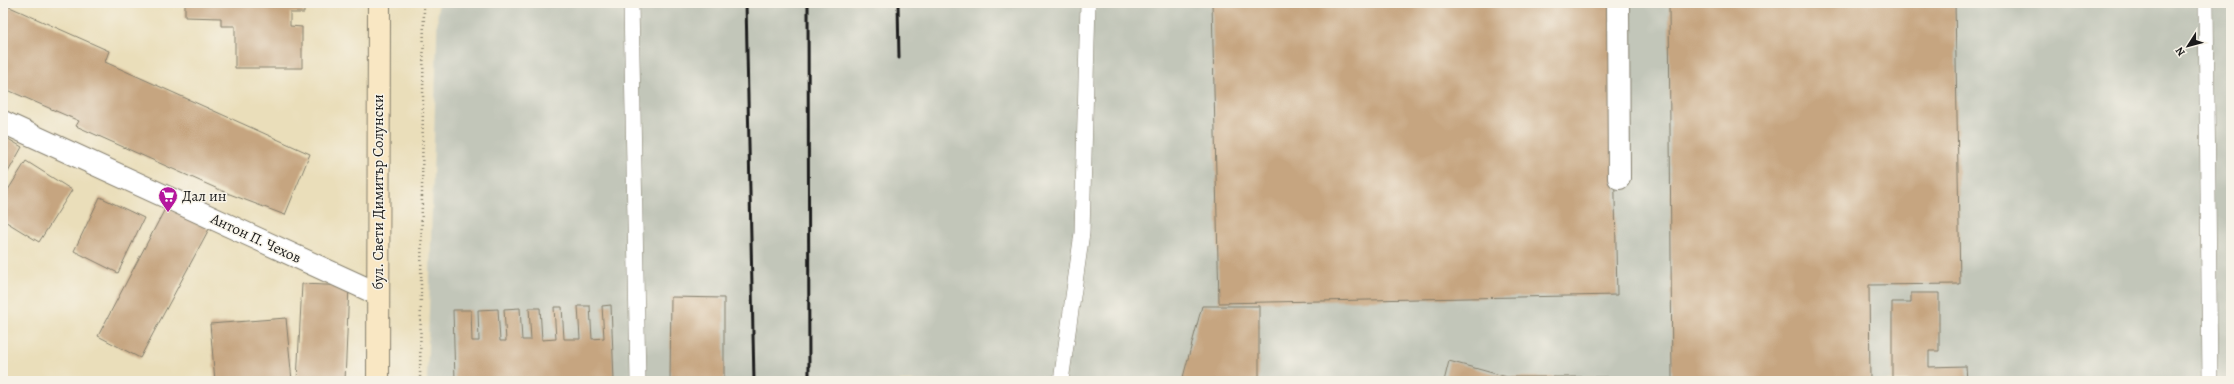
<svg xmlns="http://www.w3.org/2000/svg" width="2234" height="384" viewBox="0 0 2234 384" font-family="Alegreya,serif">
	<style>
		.industrial { fill: #c2c6b9 }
		.building { fill: #c6a580 }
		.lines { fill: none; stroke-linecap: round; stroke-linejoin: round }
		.service-casing { stroke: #837d6b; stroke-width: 16 }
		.minor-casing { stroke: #837d6b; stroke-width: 24 }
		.secondary-casing { stroke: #837d6b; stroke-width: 24 }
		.path { stroke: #837d6b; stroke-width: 2.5; stroke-dasharray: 1 3; stroke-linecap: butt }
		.service { stroke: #fff; stroke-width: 15 }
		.minor { stroke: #fff; stroke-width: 22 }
		.secondary { stroke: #f9e7c3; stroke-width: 22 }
		.rail { stroke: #1c1c1c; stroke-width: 3 }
		.labels { text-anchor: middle; stroke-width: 3; stroke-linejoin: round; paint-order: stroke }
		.street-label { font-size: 15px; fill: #1c1c1c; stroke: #f7f3e8 }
		.poi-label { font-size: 15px; fill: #1c1c1c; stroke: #f7f3e8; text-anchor: start }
	</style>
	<rect width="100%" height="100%" fill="#f7f3e8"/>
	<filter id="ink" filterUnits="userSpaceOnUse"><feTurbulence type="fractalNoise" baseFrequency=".025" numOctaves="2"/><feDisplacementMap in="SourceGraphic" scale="8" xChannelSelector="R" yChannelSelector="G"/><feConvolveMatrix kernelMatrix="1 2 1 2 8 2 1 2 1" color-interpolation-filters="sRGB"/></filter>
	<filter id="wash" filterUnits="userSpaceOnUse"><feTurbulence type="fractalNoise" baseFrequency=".012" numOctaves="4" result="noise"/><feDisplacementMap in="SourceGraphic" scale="16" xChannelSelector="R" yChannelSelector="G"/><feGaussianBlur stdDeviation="0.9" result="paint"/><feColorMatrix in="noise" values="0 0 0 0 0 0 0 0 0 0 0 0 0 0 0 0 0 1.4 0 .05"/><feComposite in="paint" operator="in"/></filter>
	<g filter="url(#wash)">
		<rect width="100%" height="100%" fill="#eadeba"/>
		<path class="industrial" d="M438 3H2231V381H427Z"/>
		<g id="blocks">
			<g class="building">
				<path d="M185 3H304V13H290V26L302 27V68H235V26H221V18L185 17Z"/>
				<path d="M1212 3H1611L1617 295 1219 303Z"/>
				<path d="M1669 3H1955L1960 284 1869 285 1870 381H1672Z"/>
				<path d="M3 4 109 51 105 62 310 154 285 215 227 193 76 126 79 121 3 88Z"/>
				<path d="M3 136 22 147 3 181Z"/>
				<path d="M26 161 72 190 39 242 3 220V198Z"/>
				<path d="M100 197 144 218 118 273 74 251Z"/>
				<path d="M166 207 209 229 140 358 98 336Z"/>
				<path d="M302 284 349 286 345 381H297Z"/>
				<path d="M1911 293H1939V351H1929V367L1966 366 1967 381H1892V302H1911Z"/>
				<path d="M671 297 724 298V381H670Z"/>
				<path d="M611 305 614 381H455L453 310H471L472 341H479L478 310 498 309 500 341H506L504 309 520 308 522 340H531L529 308H540L542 340 556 339 554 307H562L564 339H580L578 306H590L592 339 604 338 602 306Z"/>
				<path d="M1202 306H1259V381H1182Z"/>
				<path d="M286 318 292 381H215L210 324Z"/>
				<path d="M1449 361 1507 377H1608V381H1444Z"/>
			</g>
		</g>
	</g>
	<g filter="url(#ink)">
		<use href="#blocks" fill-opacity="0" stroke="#837d6b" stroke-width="1"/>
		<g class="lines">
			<g class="service-casing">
				<g id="service">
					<path d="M631 3 638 381"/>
					<path d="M2206 3 2210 381"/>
					<path d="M1061 381 1082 233 1088 3"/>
				</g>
			</g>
			<g class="minor-casing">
				<g id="minor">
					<path d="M1618 3 1619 178"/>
					<path d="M3 122 378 294"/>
				</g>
			</g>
			<g class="secondary-casing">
				<path id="secondary" d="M378 381 379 3"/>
			</g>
			<path class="path" d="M420 381 424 3"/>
			<use href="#service" class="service"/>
			<use href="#minor" class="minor"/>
			<use href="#secondary" class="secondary"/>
			<g class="rail">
				<path d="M746 3 754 381"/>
				<path d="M808 3 809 381"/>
				<path d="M898 3 899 58"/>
			</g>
		</g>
	</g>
	<defs>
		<g id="supermarket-pin" transform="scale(1)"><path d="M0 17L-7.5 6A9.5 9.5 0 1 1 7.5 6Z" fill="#b5179e" stroke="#f7f3e8"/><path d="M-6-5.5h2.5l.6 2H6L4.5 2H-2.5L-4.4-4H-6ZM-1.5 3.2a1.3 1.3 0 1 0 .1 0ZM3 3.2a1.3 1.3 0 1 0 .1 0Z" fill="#fff"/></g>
	</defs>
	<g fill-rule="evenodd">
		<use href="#supermarket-pin" x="168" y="196"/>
	</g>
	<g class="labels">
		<g class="street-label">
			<text transform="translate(378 192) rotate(-90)" y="5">бул. Свети Димитър Солунски</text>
			<text transform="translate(256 238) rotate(25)" y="5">Антон П. Чехов</text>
		</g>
		<g class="poi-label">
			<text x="182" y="201">Дал ин</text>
		</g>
	</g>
	<rect width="2234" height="384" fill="none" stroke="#f7f3e8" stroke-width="16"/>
	<g transform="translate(2188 46) rotate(234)" stroke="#f7f3e8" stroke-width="3" paint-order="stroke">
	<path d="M0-3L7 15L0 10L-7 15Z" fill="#1c1c1c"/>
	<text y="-6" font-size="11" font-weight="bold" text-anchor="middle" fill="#1c1c1c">N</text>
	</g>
</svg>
